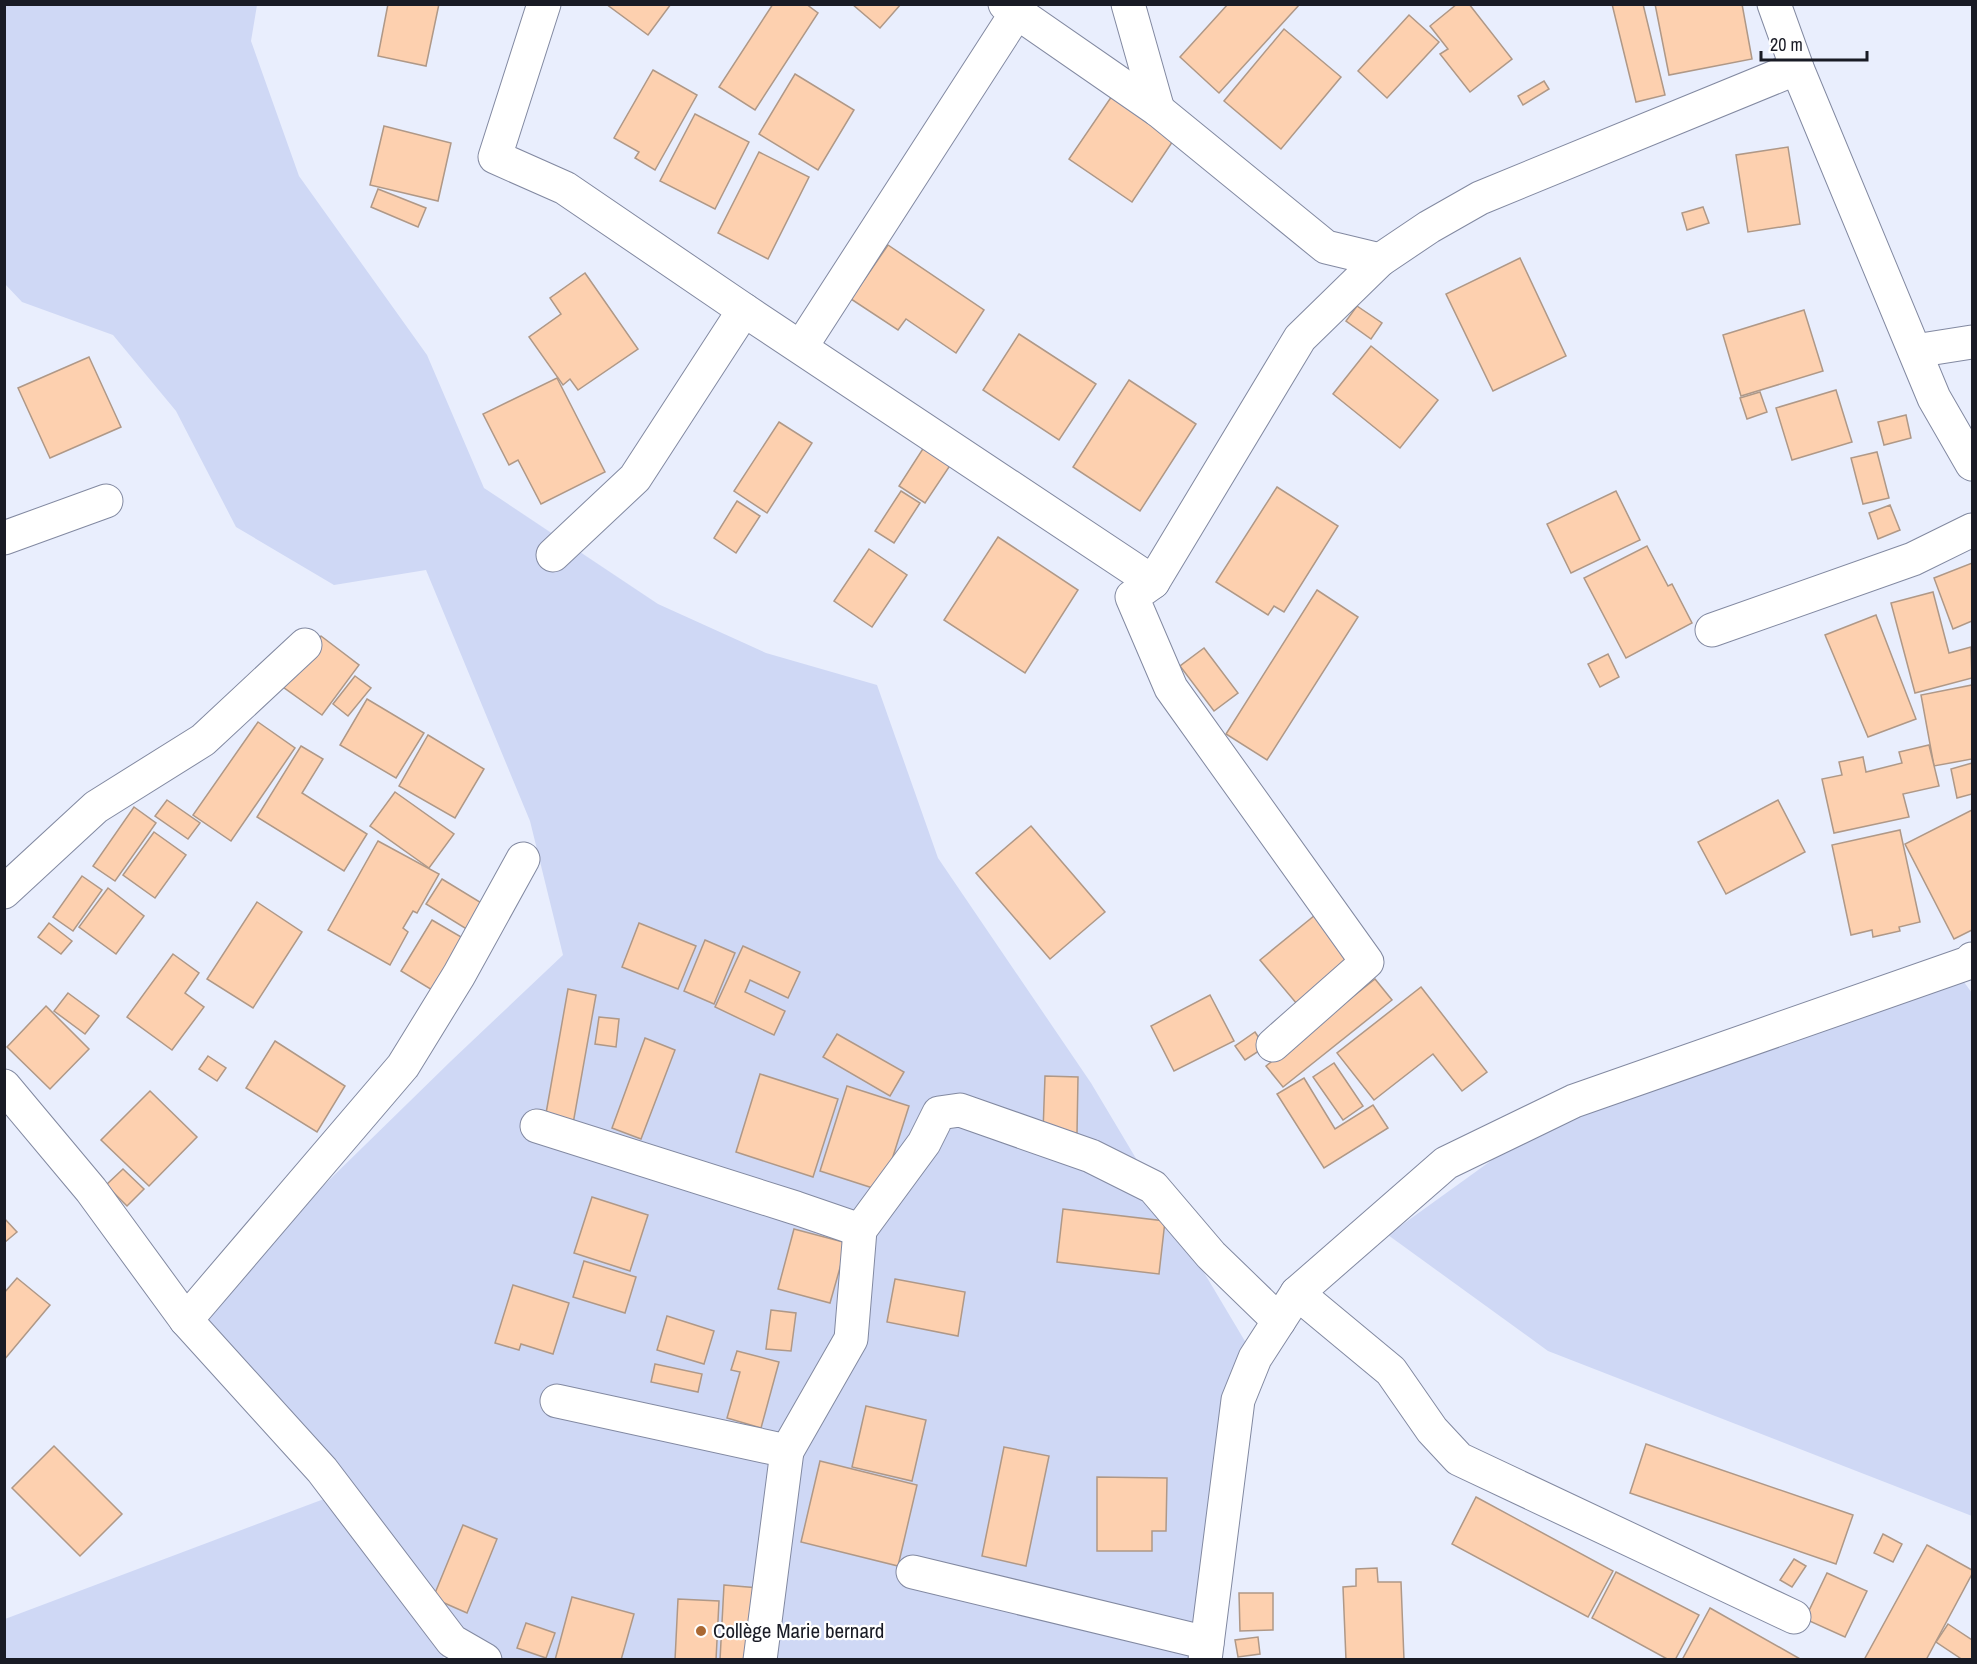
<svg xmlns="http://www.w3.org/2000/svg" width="1977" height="1664" viewBox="0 0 1977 1664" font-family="'Archivo Narrow',sans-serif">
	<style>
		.green { fill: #cfd8f5 }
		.building { fill: #fdd0af; stroke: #af9887; stroke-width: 1.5 }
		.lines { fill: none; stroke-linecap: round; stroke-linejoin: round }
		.minor-casing { stroke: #8289a1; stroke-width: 35 }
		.minor { stroke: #fff; stroke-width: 33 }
		.poi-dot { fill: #aa6833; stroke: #fff; stroke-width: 2 }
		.labels { text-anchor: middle; stroke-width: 4.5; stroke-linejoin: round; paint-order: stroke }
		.poi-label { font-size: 21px; fill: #191b25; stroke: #fff; text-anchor: start }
	</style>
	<rect width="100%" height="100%" fill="#e9eefd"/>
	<g class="green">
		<path d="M5 5H257L251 41 299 176 427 355 484 488 658 604 766 653 877 685 938 858 1091 1083 1255 1358 1207 1659 485 1660 452 1641 442 1660 5 1659V1619L340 1493 186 1320 451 1061 563 955 530 821 426 570 334 585 236 527 176 411 113 335 22 302 5 284Z"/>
		<path d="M1961 978 1972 993V1516L1548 1351 1388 1235 1574 1101Z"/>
	</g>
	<g class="building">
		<path d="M388 4H439L426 66 378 56Z"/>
		<path d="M606 4H671L648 35Z"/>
		<path d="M773 4H806L818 13 755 110 719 87Z"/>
		<path d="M852 4H901L880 28Z"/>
		<path d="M1228 4H1300L1219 93 1180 57Z"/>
		<path d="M1457 4H1469L1512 59 1470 92 1440 54 1448 49 1430 26Z"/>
		<path d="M1612 4H1643L1665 95 1636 102Z"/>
		<path d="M1655 4H1742L1752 59 1669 75Z"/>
		<path d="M1409 15 1439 42 1387 98 1358 71Z"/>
		<path d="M1284 29 1341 77 1281 149 1224 101Z"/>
		<path d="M653 70 697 95 655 170 635 158 639 152 614 138Z"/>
		<path d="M795 74 854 110 818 170 759 134Z"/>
		<path d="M1544 81 1549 89 1523 105 1518 96Z"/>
		<path d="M1116 90 1179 132 1132 202 1069 159Z"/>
		<path d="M695 114 749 142 715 209 660 181Z"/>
		<path d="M384 126 451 143 438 201 370 185Z"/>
		<path d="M1788 147 1800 224 1748 232 1736 155Z"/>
		<path d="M759 152 809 177 768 259 718 233Z"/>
		<path d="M378 189 426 208 418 227 371 207Z"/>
		<path d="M1703 207 1709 223 1687 230 1682 213Z"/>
		<path d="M888 245 984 310 956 353 906 319 898 330 851 299Z"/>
		<path d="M1520 258 1566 356 1493 391 1446 294Z"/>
		<path d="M585 273 638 349 578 390 570 379 563 385 529 337 561 314 550 298Z"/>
		<path d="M1357 306 1382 323 1371 339 1346 321Z"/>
		<path d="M1804 310 1823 371 1741 396 1723 335Z"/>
		<path d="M1019 334 1096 384 1059 440 983 390Z"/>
		<path d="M1371 346 1438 400 1400 448 1333 394Z"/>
		<path d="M89 357 121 427 50 458 18 388Z"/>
		<path d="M557 378 605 472 541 504 518 460 509 465 483 414Z"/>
		<path d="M1129 380 1196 424 1140 511 1073 467Z"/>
		<path d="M1836 390 1852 442 1792 460 1776 408Z"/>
		<path d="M1760 392 1767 412 1747 419 1740 398Z"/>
		<path d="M1906 415 1911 438 1884 445 1878 422Z"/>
		<path d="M779 422 812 443 767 513 734 491Z"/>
		<path d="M926 444 953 461 925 503 899 486Z"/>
		<path d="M1877 452 1889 498 1863 504 1851 458Z"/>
		<path d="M1277 487 1338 526 1284 612 1274 606 1268 615 1216 582Z"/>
		<path d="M901 491 920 503 894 543 875 531Z"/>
		<path d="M1616 491 1640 540 1571 573 1547 524Z"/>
		<path d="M737 501 760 516 736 553 714 538Z"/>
		<path d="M1890 505 1900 530 1878 539 1869 513Z"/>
		<path d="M998 537 1078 590 1025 673 944 620Z"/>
		<path d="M1647 546 1668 586 1672 584 1692 623 1626 658 1584 578Z"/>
		<path d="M869 549 907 575 872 627 834 601Z"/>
		<path d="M1972 563V621L1953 629 1934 578Z"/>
		<path d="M1317 590 1358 617 1267 760 1226 734Z"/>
		<path d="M1933 592 1949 653 1971 647 1972 678 1915 693 1891 603Z"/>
		<path d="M1876 615 1916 719 1868 737 1825 635Z"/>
		<path d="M321 636 359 665 322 715 283 687Z"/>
		<path d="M1204 648 1238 693 1214 711 1180 666Z"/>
		<path d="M1608 654 1619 677 1600 687 1588 664Z"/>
		<path d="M355 676 371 688 348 716 333 704Z"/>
		<path d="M1972 685V759L1934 766 1921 695Z"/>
		<path d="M367 699 424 733 396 778 340 745Z"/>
		<path d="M258 722 295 748 231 841 193 815Z"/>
		<path d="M428 735 484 769 455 818 399 786Z"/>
		<path d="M1929 745 1939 786 1903 794 1909 817 1834 833 1822 779 1842 775 1839 762 1863 757 1866 772 1902 763 1899 752Z"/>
		<path d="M301 746 323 759 302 793 367 834 344 871 257 817Z"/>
		<path d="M1972 763V794L1957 798 1951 769Z"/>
		<path d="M395 792 454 834 429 868 370 826Z"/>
		<path d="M167 800 200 823 188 839 155 816Z"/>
		<path d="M1778 800 1805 852 1726 894 1698 842Z"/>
		<path d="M134 807 156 823 115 881 93 866Z"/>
		<path d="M1972 810V930L1954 939 1905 844Z"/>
		<path d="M1031 826 1105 912 1050 959 976 873Z"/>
		<path d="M1900 830 1920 922 1899 927 1900 931 1873 937 1872 930 1851 935 1832 845Z"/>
		<path d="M154 832 186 855 155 898 123 875Z"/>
		<path d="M378 841 439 874 417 913 413 911 403 928 408 932 390 965 328 930Z"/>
		<path d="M82 876 102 890 73 931 53 917Z"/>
		<path d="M442 879 488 907 473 933 426 904Z"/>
		<path d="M108 888 144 916 116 954 79 927Z"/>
		<path d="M257 902 302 932 253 1008 207 979Z"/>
		<path d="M1320 911 1356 956 1297 1004 1260 960Z"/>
		<path d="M432 920 468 941 437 993 401 971Z"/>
		<path d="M49 923 72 941 61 954 38 937Z"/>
		<path d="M639 923 696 946 678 989 622 967Z"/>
		<path d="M705 940 735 953 714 1004 684 991Z"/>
		<path d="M743 946 800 972 788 998 750 980 745 992 785 1011 774 1035 715 1007Z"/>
		<path d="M173 954 199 973 185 993 204 1007 172 1050 127 1017Z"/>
		<path d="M1375 979 1392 1000 1283 1087 1266 1066Z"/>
		<path d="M1421 987 1487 1072 1462 1091 1433 1054 1374 1100 1337 1053Z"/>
		<path d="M568 989 596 995 573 1124 545 1119Z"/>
		<path d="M68 993 99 1016 85 1034 54 1011Z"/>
		<path d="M1210 995 1234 1041 1174 1071 1151 1026Z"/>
		<path d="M46 1006 89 1049 50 1089 7 1047Z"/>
		<path d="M599 1017 619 1019 616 1047 595 1044Z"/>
		<path d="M1255 1032 1265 1047 1245 1060 1235 1046Z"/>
		<path d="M837 1034 904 1072 890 1096 823 1057Z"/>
		<path d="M645 1038 675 1050 641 1139 612 1128Z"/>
		<path d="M275 1041 345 1086 317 1132 246 1088Z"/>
		<path d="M208 1056 226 1068 217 1081 199 1069Z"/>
		<path d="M1334 1063 1363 1106 1343 1120 1313 1077Z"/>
		<path d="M760 1074 838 1099 813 1177 736 1152Z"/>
		<path d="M1045 1076 1078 1077 1077 1133 1043 1132Z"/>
		<path d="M1304 1078 1335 1129 1373 1105 1388 1128 1324 1168 1277 1094Z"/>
		<path d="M847 1086 909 1106 882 1191 820 1171Z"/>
		<path d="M150 1091 197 1137 149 1186 101 1140Z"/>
		<path d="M123 1169 144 1189 127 1206 106 1185Z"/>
		<path d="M592 1197 648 1215 630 1271 574 1253Z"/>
		<path d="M1063 1209 1165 1221 1159 1274 1057 1262Z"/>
		<path d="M4 1218 17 1232 4 1243Z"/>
		<path d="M794 1229 847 1243 830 1303 778 1289Z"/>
		<path d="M584 1261 636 1277 625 1313 573 1297Z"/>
		<path d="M17 1278 50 1305 4 1360V1293Z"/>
		<path d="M895 1279 965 1292 958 1336 887 1322Z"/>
		<path d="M513 1285 569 1303 553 1354 521 1344 519 1350 495 1343Z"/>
		<path d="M771 1310 796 1313 791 1351 766 1349Z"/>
		<path d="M667 1316 714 1331 704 1364 657 1350Z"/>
		<path d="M737 1351 779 1362 761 1428 727 1418 740 1372 731 1370Z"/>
		<path d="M655 1364 702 1374 698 1392 651 1382Z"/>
		<path d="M866 1406 926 1420 912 1481 852 1467Z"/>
		<path d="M1646 1444 1853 1515 1836 1564 1630 1493Z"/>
		<path d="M54 1446 122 1514 80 1556 12 1488Z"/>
		<path d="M1004 1447 1049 1456 1026 1566 982 1556Z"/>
		<path d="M820 1461 917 1485 898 1566 801 1542Z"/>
		<path d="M1097 1477 1167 1478 1166 1531H1152V1551H1097Z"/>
		<path d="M1476 1497 1613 1571 1588 1617 1452 1544Z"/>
		<path d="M463 1525 497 1539 467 1613 433 1598Z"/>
		<path d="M1883 1534 1902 1544 1893 1562 1874 1553Z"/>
		<path d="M1927 1545 1972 1570V1574L1926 1660H1864Z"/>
		<path d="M1794 1559 1806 1566 1792 1587 1780 1580Z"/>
		<path d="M1377 1568 1378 1582H1401L1404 1660H1346L1343 1587 1356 1586V1569Z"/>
		<path d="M1616 1572 1699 1615 1675 1660H1669L1592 1618Z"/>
		<path d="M1827 1573 1867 1591 1845 1637 1805 1619Z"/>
		<path d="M724 1585 759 1588 755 1660H720Z"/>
		<path d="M1239 1593H1273V1630L1240 1631Z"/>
		<path d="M572 1597 634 1614 621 1660H555Z"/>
		<path d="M678 1599 719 1601 716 1660H675Z"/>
		<path d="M1710 1608 1802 1660H1682Z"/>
		<path d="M526 1623 555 1633 546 1658 517 1648Z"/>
		<path d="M1948 1624 1972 1640V1660H1963L1936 1642Z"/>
		<path d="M1258 1637 1260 1654 1238 1657 1235 1640Z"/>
	</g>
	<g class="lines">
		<g class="minor-casing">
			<g id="minor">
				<path d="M544 4 495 157 565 188 744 310 1153 582"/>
				<path d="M1005 4 1158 110 1326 247 1380 260"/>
				<path d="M1128 4 1158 110"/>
				<path d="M1774 4 1797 68 1934 398 1972 464"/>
				<path d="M801 347 1017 12"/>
				<path d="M1915 351 1972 342"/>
				<path d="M4 538 106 501"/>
				<path d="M553 555 635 478 744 310"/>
				<path d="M1712 630 1913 559 1972 530"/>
				<path d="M4 892 96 807 203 740 305 645"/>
				<path d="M1273 1045 1367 962 1171 688 1132 597 1153 582 1300 338 1380 260 1429 227 1480 198 1797 68"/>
				<path d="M4 1086 91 1190 186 1320 322 1470 452 1641 485 1660"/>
				<path d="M537 1126 796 1208 860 1230"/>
				<path d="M1297 1293 1391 1371 1432 1430 1459 1459 1794 1617"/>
				<path d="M186 1320 403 1066 459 975 523 859"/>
				<path d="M557 1401 787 1451 760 1660"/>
				<path d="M787 1451 851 1339 860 1230 924 1143 939 1113 960 1110 1091 1156 1153 1187 1211 1255 1279 1321"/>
				<path d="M913 1572 1207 1643"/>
				<path d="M1205 1660 1238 1400 1255 1358 1297 1293 1446 1163 1574 1101 1968 963 1972 959"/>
			</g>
		</g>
		<use href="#minor" class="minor"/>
	</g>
	<circle class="poi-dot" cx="701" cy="1631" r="6"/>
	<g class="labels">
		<g class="poi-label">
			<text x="713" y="1638">Collège Marie bernard</text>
		</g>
	</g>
	<rect width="1977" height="1664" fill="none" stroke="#191b25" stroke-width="12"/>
	<path d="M1761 51v9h106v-9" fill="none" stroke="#191b25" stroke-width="3"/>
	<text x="1770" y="51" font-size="18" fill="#191b25" stroke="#ffffff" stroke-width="4.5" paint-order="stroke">20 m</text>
</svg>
